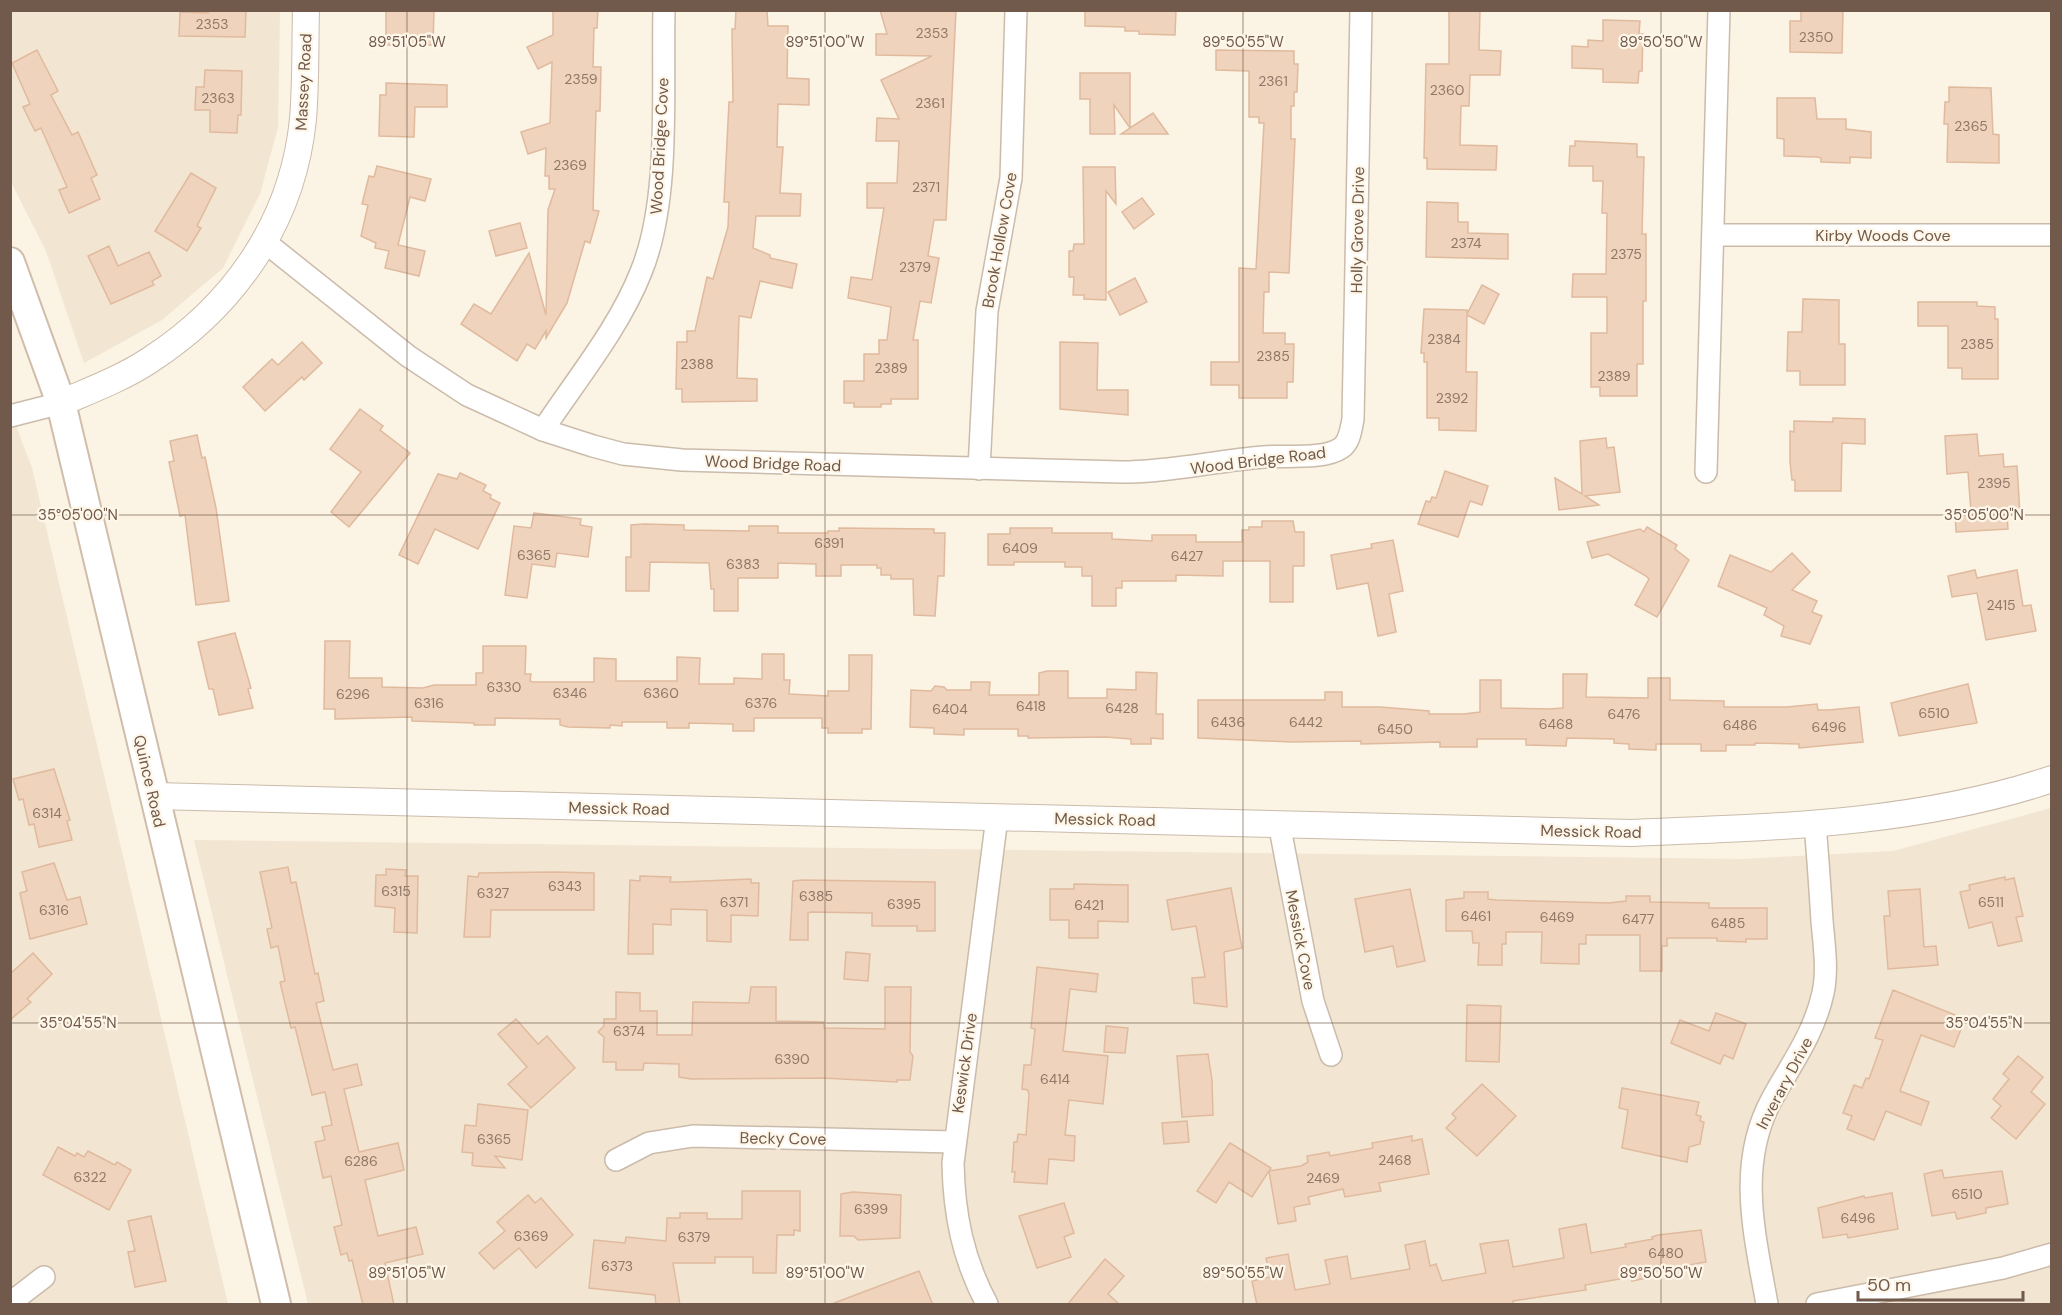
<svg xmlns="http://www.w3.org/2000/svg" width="2062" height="1315" viewBox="0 0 2062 1315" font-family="'DM Sans',sans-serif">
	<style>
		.residential { fill: #f2e5d2 }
		.building { fill: #efd3bc; stroke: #e0ba9e; stroke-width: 1.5 }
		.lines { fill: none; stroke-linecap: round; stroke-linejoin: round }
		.minor-casing { stroke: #cbbbab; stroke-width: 24 }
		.tertiary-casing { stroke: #cbbbab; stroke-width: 28 }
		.secondary-casing { stroke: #d0bdab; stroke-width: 32 }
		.minor { stroke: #fff; stroke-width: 21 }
		.tertiary { stroke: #fff; stroke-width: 26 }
		.secondary { stroke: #fff; stroke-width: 28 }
		.ticks { fill: none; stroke: #715a4b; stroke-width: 1.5; stroke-opacity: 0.45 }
		.labels { text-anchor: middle; stroke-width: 4.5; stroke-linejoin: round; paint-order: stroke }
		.number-label { font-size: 14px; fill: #907867 }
		.street-label { font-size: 16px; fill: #715a4b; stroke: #fef7e9 }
		.ticks-label { font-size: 15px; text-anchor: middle; fill: #715a4b; stroke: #fef7e9; stroke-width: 4.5; stroke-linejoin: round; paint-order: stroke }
	</style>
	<rect width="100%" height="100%" fill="#fbf3e3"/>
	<g class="residential">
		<path d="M11 11H280L278 127 260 194 223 268 162 320 84 363 46 251 11 182Z"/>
		<path d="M10 410 32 468 228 1304H11Z"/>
		<path d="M2051 808V1304H308L194 840 1742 859 1893 851Z"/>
	</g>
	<g class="building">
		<path d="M208 10H246L245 37 179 36 180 12 208 13Z"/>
		<path d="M386 10H434L433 45H386Z"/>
		<path d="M553 10H598L597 28H594L593 67H601L600 111H596L593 210 599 211 590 243 585 241 567 303 546 338V331L535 349 527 344 517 361 461 324 474 304 491 314 529 253 546 315 548 210 555 189H549V176H545L546 148 528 154 521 132 550 123 552 62 538 69 527 47 553 35Z"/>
		<path d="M736 10H767L768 26H788L787 78 809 79V105L778 104 777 147H783L780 193 801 194 800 216H756L753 248 770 255V258L797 264 792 288 760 281 751 318 739 316 737 378 757 379V401L682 402V389H676L677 342H687V331H695L707 277 713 279 728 227 729 202H724L729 102H733L732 29H735Z"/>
		<path d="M880 10H956L946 220H934L928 256 939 258 931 303 920 301 913 340H918V399H891V404H881V407H854V403H844V381H864V354H879V340H887L891 307 848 298 851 277 872 280 884 208H867V183H897L899 141H876L877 118 899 119 881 80 932 56 876 55V34H887Z"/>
		<path d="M1085 10H1176L1175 35 1139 34V31H1125V27L1085 26Z"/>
		<path d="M1449 10H1480L1479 50 1501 51 1500 75H1470L1469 106H1461L1460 145 1497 146 1496 170 1427 169V158H1424L1426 64H1449Z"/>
		<path d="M1801 10H1843L1842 53 1790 52V21H1801Z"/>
		<path d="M1603 20 1640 21 1639 34H1643L1642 71H1639L1638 83 1603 82V69L1572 68V46L1588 47V40L1603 41Z"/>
		<path d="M37 50 58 91 51 95 72 135 78 132 97 175 91 178 100 199 69 213 59 190 67 187 41 128 35 131 23 107 30 104 12 63Z"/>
		<path d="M1216 50 1294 51V64H1298L1297 92H1294V106H1291V139H1295L1289 273 1269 272V292H1264L1263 333H1285V344H1294L1293 382H1287V398H1239V385H1211V362H1239V268L1256 269 1264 123H1259V117H1249V71L1216 70Z"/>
		<path d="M205 70 242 71 241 115H238L237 133 210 132V110H195L196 87H204Z"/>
		<path d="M1080 73H1130V128L1153 113 1168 134H1121L1130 128 1114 105 1115 134H1090V99H1080Z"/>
		<path d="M386 83 447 85V107H415L414 137 379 136 380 95H386Z"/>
		<path d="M1949 87 1991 88 1993 134 1999 135V163L1947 162 1948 124H1944L1945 102H1949Z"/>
		<path d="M1777 98H1815L1817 119H1846V129L1871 132V158L1850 157V163L1821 162V158L1817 157 1784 156V139L1777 138Z"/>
		<path d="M1575 141 1637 144V157H1644L1642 234H1646V301H1643V364H1637V396H1600V387H1591V333H1607V297H1572L1573 274H1606L1607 213H1602L1603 181H1593V166H1569L1570 146H1575Z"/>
		<path d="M377 166 431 179 425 201 410 197 398 245 425 251 419 276 385 268 389 251 375 248 376 243 361 236 368 205 362 204 369 176 374 177Z"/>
		<path d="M1083 167H1115L1116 204 1106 191V300L1084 299V295H1073L1074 277H1069V251H1073L1074 244H1084Z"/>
		<path d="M191 173 216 188 197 226 201 228 187 251 155 231Z"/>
		<path d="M1142 198 1154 214 1134 229 1122 212Z"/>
		<path d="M1427 202 1458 203V222H1468V233L1508 234V259L1426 257Z"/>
		<path d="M520 223 527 248 496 256 489 231Z"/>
		<path d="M109 246 118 266 149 252 161 276 152 281 154 285 111 304 88 256Z"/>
		<path d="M1135 278 1147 302 1120 315 1108 292Z"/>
		<path d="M1482 285 1499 294 1484 324 1467 315 1466 372H1477L1476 431 1439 430V418H1427V362H1424V353H1421L1424 309 1467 310V314Z"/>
		<path d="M1803 299 1839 300V344H1845V385H1800V371H1787L1788 332H1802Z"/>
		<path d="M1918 302H1977V306L1995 307V319H1998V379H1962V368H1948V326H1918Z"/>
		<path d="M302 342 322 363 304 380 302 377 265 411 243 387 272 359 278 365Z"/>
		<path d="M1060 342 1098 343 1097 390H1128V415L1060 409Z"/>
		<path d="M360 409 383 426 380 430 410 453 349 527 331 512 361 472 330 449Z"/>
		<path d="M1833 418 1865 419V444L1842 443 1841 491H1795V480H1792L1790 462V431L1794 432V421L1833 422Z"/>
		<path d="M1977 434 1979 456 2003 454 2004 467 2017 466 2020 514H2007L2008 529 1956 532 1955 513 1971 512 1968 472 1947 474 1945 436Z"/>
		<path d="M197 435 202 458 205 457 216 508 229 601 196 605 185 515 180 516 169 462 174 461 170 441Z"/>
		<path d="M1606 438 1607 448 1614 447 1620 492 1585 496 1599 505 1559 510 1555 478 1582 494 1580 441Z"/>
		<path d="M1445 471 1488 486 1482 505 1470 501 1458 537 1418 524 1426 501 1430 502 1432 497 1436 498Z"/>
		<path d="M460 473 486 485 483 491 491 495 490 498 500 503 478 549 435 529 418 564 399 555 438 474 457 479Z"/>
		<path d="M534 513 581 519 580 525 592 527 588 557 557 553 555 567 532 564 527 598 505 595 514 526 531 528Z"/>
		<path d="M1262 521H1293L1295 532H1304V566H1293V602H1270V561H1223V576L1176 575V581H1122V588H1116V606H1092V576H1082V567H1065V562H1014V565H988V534H1010V528H1052V533H1112V539L1152 541V535H1196V542H1242V530H1249V527H1262Z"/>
		<path d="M644 524 684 525V530L749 531V526H778V533H828V531H839V528L934 529V533H945L944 576H938L935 616 914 615 913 579H891V575H881V568H877V565H841V576H816V564L778 563V578H738V611H714V589H711L709 563 650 562 649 591H626V557H631V525Z"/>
		<path d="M1647 527 1677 545 1675 549 1689 560 1657 617 1635 605 1649 579 1646 576 1608 554 1592 558 1587 542 1640 529 1644 532Z"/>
		<path d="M1393 540 1403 591 1389 594 1396 632 1378 636 1368 583 1337 589 1331 555 1372 548 1371 544Z"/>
		<path d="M1792 553 1810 572 1792 590 1817 601 1812 612 1822 616 1810 644 1781 636 1784 626 1764 615 1767 608 1718 586 1730 555 1771 572Z"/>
		<path d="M1975 570 1977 578 2017 570 2023 606 2031 605 2036 631 1986 640 1977 593 1952 597 1948 576Z"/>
		<path d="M235 633 251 688 248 689 253 708 219 715 213 689H209L198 642Z"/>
		<path d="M325 641H350L349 678H382V687L423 688 434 685H476V673H483V646H526L525 674H531L530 681 533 682H594V658L616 659V681H677V657L700 658 699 684H734V678L762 679V654H784V680H790L789 694 828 696V691H849V655H872L871 729H862V733H828V728H822V718H754V731H733V724L689 723V728H667V722H622V726L610 725V728L568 727 560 725V719L495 718V725H474V723L412 721V717L335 719V709H324Z"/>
		<path d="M1047 671H1068V698H1107V689L1136 690V672L1157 673 1156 714H1163V739L1151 738V744H1131V739L1106 737 1028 738V736H1018V729H964V735L934 734V728L910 727 911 690 931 691 935 686 944 687 947 690H971V682H990L989 695H1039V673Z"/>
		<path d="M1563 674H1587L1586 697 1648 698V678H1670V700L1724 701V707H1787L1817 704 1818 710H1829L1859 707 1863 742 1799 748V744L1755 743V745H1726V751H1701V744H1656V750L1629 749V744L1614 743V739L1567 738 1566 746 1526 745V739H1477V747H1440V742L1361 744V741L1291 742 1198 738V700H1325V692H1342V707H1380L1429 711V714H1464L1480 712V680H1501V708L1549 709 1563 708Z"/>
		<path d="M1968 684 1977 723 1899 736 1891 703Z"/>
		<path d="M54 769 70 820 67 821 72 840 39 847 34 824 29 825 23 799 19 800 13 779Z"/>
		<path d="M54 863 67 900 80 897 87 924 30 939 20 893 27 891 22 872Z"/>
		<path d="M288 867 291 883 296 882 315 974 318 973 324 1001 316 1003 333 1070 357 1064 362 1085 344 1089 359 1152 398 1143 404 1170 365 1180 378 1236 416 1227 423 1254 385 1263 394 1305H363L352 1260 349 1261 347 1253 341 1255 334 1227 342 1225 331 1176 323 1178 315 1142 325 1140 322 1127 332 1125 325 1092 312 1095 295 1027 291 1028 280 982 285 981 278 946 271 948 267 929 272 928 260 872Z"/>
		<path d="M386 869 406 870 405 876H418L417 933 394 932 395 908 375 906 376 875H386Z"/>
		<path d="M556 872 594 873V910H491L490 937H464L468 876 478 877 479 873Z"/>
		<path d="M640 876 671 877 670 882H679L751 879V883H759L758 916 731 915V942L707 941V910L671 909V925L653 924V954H628L630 880 640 881Z"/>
		<path d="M2005 877V880L2014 878 2023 916 2016 917 2022 941 1998 946 1992 922 1969 928 1960 892 1970 890 1969 885Z"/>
		<path d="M802 880 935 882V931H917V926H872V913L811 912 808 913V940H790L793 881Z"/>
		<path d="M1074 884 1128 885V922L1098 921V938H1069V920H1050V889H1074Z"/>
		<path d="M1231 888 1242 948 1224 952 1227 1007 1194 1003 1192 978 1205 977 1196 926 1172 930 1167 900Z"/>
		<path d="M1410 889 1425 961 1397 967 1393 946 1365 952 1355 899Z"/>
		<path d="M1920 889 1924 947 1936 946 1938 965 1888 969 1884 916H1890L1888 891Z"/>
		<path d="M1464 892H1488V899L1496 900 1609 903 1626 901V896H1650V902L1709 903V908H1767V939H1746V942L1717 941V938H1667V946H1662V971H1640V935H1586V944H1579V964L1541 963 1542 932H1506V944H1502V965H1478L1479 943H1473L1472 931H1446V900L1464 898Z"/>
		<path d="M846 952 870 954 868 981 844 979Z"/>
		<path d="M33 953 52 974 27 999 31 1002 10 1020V974Z"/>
		<path d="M1037 967 1098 974 1096 992 1070 989 1063 1051 1108 1056 1103 1104 1069 1100 1065 1135 1075 1136 1074 1161 1049 1159 1047 1184 1014 1182 1015 1172H1012L1014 1142H1017L1018 1134 1026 1135 1029 1095 1028 1090 1022 1089 1024 1065H1031L1035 1029 1031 1028Z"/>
		<path d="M751 987H776V1021L824 1022V1028L885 1029V987H911L910 1052 913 1056 910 1080H897V1082L823 1078 691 1079 679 1077V1064L644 1063 643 1070H616V1062H603L604 1037 598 1032 604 1026V1019H616V992L640 993V1011H657V1035H692L693 1002 749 1003Z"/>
		<path d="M1893 990 1965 1019 1954 1047 1921 1035 1900 1091 1929 1102 1921 1125 1886 1111 1874 1140 1847 1129 1852 1116 1843 1113 1854 1085 1862 1088 1866 1078 1869 1079 1883 1040 1875 1038Z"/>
		<path d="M1467 1005 1501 1006 1499 1062 1466 1061Z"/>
		<path d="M1716 1013 1746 1024 1733 1059 1724 1055 1720 1064 1671 1043 1680 1020 1709 1031Z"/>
		<path d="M516 1019 538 1044 547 1036 575 1068 531 1108 508 1084 527 1067 498 1034Z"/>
		<path d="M1106 1026 1128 1028 1125 1053 1104 1052Z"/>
		<path d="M1208 1054 1212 1080 1213 1115 1182 1117 1177 1056Z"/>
		<path d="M2018 1056 2043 1077 2031 1092 2045 1104 2016 1139 1991 1118 2001 1106 1993 1099 2009 1079 2003 1074Z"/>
		<path d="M1482 1084 1516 1116 1477 1156 1446 1128 1456 1118 1452 1114Z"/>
		<path d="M1622 1088 1699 1102 1696 1115 1701 1116 1700 1121 1704 1122 1700 1144 1689 1147 1687 1162 1622 1148 1628 1110 1619 1108Z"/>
		<path d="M478 1104 528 1110 522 1160 495 1156 505 1168 475 1166 472 1165 473 1153 462 1152 465 1125 476 1126Z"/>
		<path d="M1187 1121 1189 1142 1164 1144 1162 1123Z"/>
		<path d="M1412 1136V1141L1422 1139 1429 1174 1379 1183 1381 1191 1345 1197 1343 1189 1308 1197 1310 1204 1294 1207 1296 1221 1278 1224 1269 1171 1301 1166 1308 1162 1307 1156 1329 1152 1330 1156 1373 1148 1372 1143Z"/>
		<path d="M1230 1143 1271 1168 1252 1197 1229 1182 1216 1203 1197 1191Z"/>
		<path d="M58 1147 75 1156 77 1153 84 1157 88 1151 115 1165 117 1162 131 1170 109 1210 43 1175Z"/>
		<path d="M1942 1170 1944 1178 2002 1171 2008 1204 1986 1208V1213L1957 1219 1955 1212 1932 1216 1924 1174Z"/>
		<path d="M742 1191H800V1231L794 1230V1235H777L776 1273H753V1257H715V1263H673L680 1305H656L655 1295 589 1288 594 1240 625 1243 626 1237 666 1241 667 1218H680V1213H707V1219H742Z"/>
		<path d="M853 1192 901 1195 900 1238 858 1240 854 1236H840L841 1194Z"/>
		<path d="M1892 1193 1898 1229 1848 1238 1847 1234 1823 1238 1818 1208 1864 1196 1865 1198Z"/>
		<path d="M528 1195 535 1203 541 1198 573 1235 536 1268 519 1248 494 1269 479 1253 505 1231 497 1222Z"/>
		<path d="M1064 1203 1074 1233 1064 1237 1071 1257 1037 1268 1019 1216Z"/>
		<path d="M151 1216 166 1281 135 1287 128 1252 135 1251 128 1221Z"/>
		<path d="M1586 1224 1591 1253 1626 1247 1625 1244 1653 1239 1652 1237 1658 1235 1701 1230 1706 1262 1650 1272 1651 1277 1632 1281 1631 1277 1585 1285 1586 1290 1513 1301V1305H1257L1252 1281 1270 1277 1266 1258 1288 1254 1295 1290 1330 1284 1325 1260 1347 1256 1351 1279 1410 1269 1405 1245 1425 1241 1430 1266 1436 1264 1442 1281 1486 1273 1480 1244 1508 1240 1513 1267 1564 1258 1559 1229Z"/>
		<path d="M1105 1259 1124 1276 1108 1294 1120 1305H1067Z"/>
		<path d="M919 1271 933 1305H834V1303Z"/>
	</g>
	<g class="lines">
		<g class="minor-casing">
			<g id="minor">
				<path d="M1715 235H2052"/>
				<path d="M265 242 408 356 467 395 543 430 593 446 623 454 682 460 1121 472C1169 472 1215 461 1263 457 1284 455 1324 460 1341 448 1350 442 1351 429 1353 419L1361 10"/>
				<path d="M10 416 61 403"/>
				<path d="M543 430C576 380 619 328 641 272 671 199 662 90 664 10"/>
				<path d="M979 469 987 311 1011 178 1016 10"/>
				<path d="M1706 472 1719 10"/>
				<path d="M1279 823 1313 1001 1331 1055"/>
				<path d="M616 1160 649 1143 693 1136 954 1142"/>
				<path d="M10 1303 44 1277"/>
				<path d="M987 1304C963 1259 954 1215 953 1163L997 817"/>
				<path d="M1767 1304C1755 1236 1736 1165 1772 1099 1791 1064 1814 1034 1823 993 1828 970 1824 944 1822 921 1820 889 1818 857 1815 825"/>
				<path d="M1817 1304 2003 1268 2052 1254"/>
			</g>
		</g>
		<g class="tertiary-casing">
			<g id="tertiary">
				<path d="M61 403C91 390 123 378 150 360 235 305 293 221 303 119 306 83 305 47 306 10"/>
				<path d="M154 796 1631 833C1772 827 1915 825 2052 779"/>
			</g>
		</g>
		<g class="secondary-casing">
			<path id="secondary" d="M10 262 61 403 276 1304"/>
		</g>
		<use href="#minor" class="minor"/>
		<use href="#tertiary" class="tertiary"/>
		<use href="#secondary" class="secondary"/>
	</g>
	<path class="ticks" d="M407 10V1304M825 10V1304M1243 10V1304M1661 10V1304M10 515H2052M10 1023H2052"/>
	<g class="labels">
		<g class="number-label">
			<text x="212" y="29">2353</text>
			<text x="932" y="38">2353</text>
			<text x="1816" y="42">2350</text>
			<text x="581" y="84">2359</text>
			<text x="1273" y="86">2361</text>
			<text x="1447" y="95">2360</text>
			<text x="218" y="103">2363</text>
			<text x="930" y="108">2361</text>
			<text x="1971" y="131">2365</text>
			<text x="570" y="170">2369</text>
			<text x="926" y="192">2371</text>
			<text x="1466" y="248">2374</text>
			<text x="1626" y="259">2375</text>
			<text x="915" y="272">2379</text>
			<text x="1444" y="344">2384</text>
			<text x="1977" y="349">2385</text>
			<text x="1273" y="361">2385</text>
			<text x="697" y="369">2388</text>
			<text x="891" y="373">2389</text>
			<text x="1614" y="381">2389</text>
			<text x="1452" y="403">2392</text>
			<text x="1994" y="488">2395</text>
			<text x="829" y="548">6391</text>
			<text x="1020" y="553">6409</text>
			<text x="534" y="560">6365</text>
			<text x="1187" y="561">6427</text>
			<text x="743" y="569">6383</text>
			<text x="2001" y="610">2415</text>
			<text x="504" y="692">6330</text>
			<text x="570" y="698">6346</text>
			<text x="661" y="698">6360</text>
			<text x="353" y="699">6296</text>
			<text x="429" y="708">6316</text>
			<text x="761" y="708">6376</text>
			<text x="1031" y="711">6418</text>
			<text x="1122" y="713">6428</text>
			<text x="950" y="714">6404</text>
			<text x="1934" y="718">6510</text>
			<text x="1624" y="719">6476</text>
			<text x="1228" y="727">6436</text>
			<text x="1306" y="727">6442</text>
			<text x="1556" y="729">6468</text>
			<text x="1740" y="730">6486</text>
			<text x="1829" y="732">6496</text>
			<text x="1395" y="734">6450</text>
			<text x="47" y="818">6314</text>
			<text x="565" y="891">6343</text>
			<text x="396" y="896">6315</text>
			<text x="493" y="898">6327</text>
			<text x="816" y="901">6385</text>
			<text x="734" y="907">6371</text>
			<text x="1991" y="907">6511</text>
			<text x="904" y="909">6395</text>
			<text x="1089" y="910">6421</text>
			<text x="54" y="915">6316</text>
			<text x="1476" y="921">6461</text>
			<text x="1557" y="922">6469</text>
			<text x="1638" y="924">6477</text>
			<text x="1728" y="928">6485</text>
			<text x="629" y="1036">6374</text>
			<text x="792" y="1064">6390</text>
			<text x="1055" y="1084">6414</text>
			<text x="494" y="1144">6365</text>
			<text x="1395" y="1165">2468</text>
			<text x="361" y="1166">6286</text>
			<text x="90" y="1182">6322</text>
			<text x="1323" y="1183">2469</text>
			<text x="1967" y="1199">6510</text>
			<text x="871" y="1214">6399</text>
			<text x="1858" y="1223">6496</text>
			<text x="531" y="1241">6369</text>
			<text x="694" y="1242">6379</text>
			<text x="1666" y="1258">6480</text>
			<text x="617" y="1271">6373</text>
		</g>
		<g class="street-label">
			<text transform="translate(303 82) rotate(-87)" y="6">Massey Road</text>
			<text transform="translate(659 146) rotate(-87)" y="6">Wood Bridge Cove</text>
			<text transform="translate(1357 230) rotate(-89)" y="6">Holly Grove Drive</text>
			<text x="1883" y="241">Kirby Woods Cove</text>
			<text transform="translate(999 240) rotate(-80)" y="6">Brook Hollow Cove</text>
			<text transform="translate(1258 460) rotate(-7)" y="6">Wood Bridge Road</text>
			<text transform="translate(773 463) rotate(2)" y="6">Wood Bridge Road</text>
			<text transform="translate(150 781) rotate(77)" y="6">Quince Road</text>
			<text transform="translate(619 808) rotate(1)" y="6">Messick Road</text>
			<text transform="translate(1105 819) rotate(1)" y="6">Messick Road</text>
			<text transform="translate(1591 831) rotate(1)" y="6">Messick Road</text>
			<text transform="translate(1301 940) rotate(79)" y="6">Messick Cove</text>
			<text transform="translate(964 1063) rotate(-82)" y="6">Keswick Drive</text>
			<text transform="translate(1784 1083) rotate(-62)" y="6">Inverary Drive</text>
			<text transform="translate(783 1138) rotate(1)" y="6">Becky Cove</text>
		</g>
	</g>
	<g class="ticks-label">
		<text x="407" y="47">89°51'05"W</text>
		<text x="825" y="47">89°51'00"W</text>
		<text x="1243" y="47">89°50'55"W</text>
		<text x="1661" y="47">89°50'50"W</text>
		<text x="78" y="520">35°05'00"N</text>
		<text x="1984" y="520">35°05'00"N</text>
		<text x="78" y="1028">35°04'55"N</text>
		<text x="1984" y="1028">35°04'55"N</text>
		<text x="407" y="1278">89°51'05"W</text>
		<text x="825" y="1278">89°51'00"W</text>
		<text x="1243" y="1278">89°50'55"W</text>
		<text x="1661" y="1278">89°50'50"W</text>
	</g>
	<rect width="2062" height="1315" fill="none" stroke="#715a4b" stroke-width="24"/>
	<path d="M1858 1291v9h165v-9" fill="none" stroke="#715a4b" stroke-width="3"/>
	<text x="1867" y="1291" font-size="18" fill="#715a4b" stroke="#fef7e9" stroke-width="4.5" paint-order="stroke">50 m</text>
</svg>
